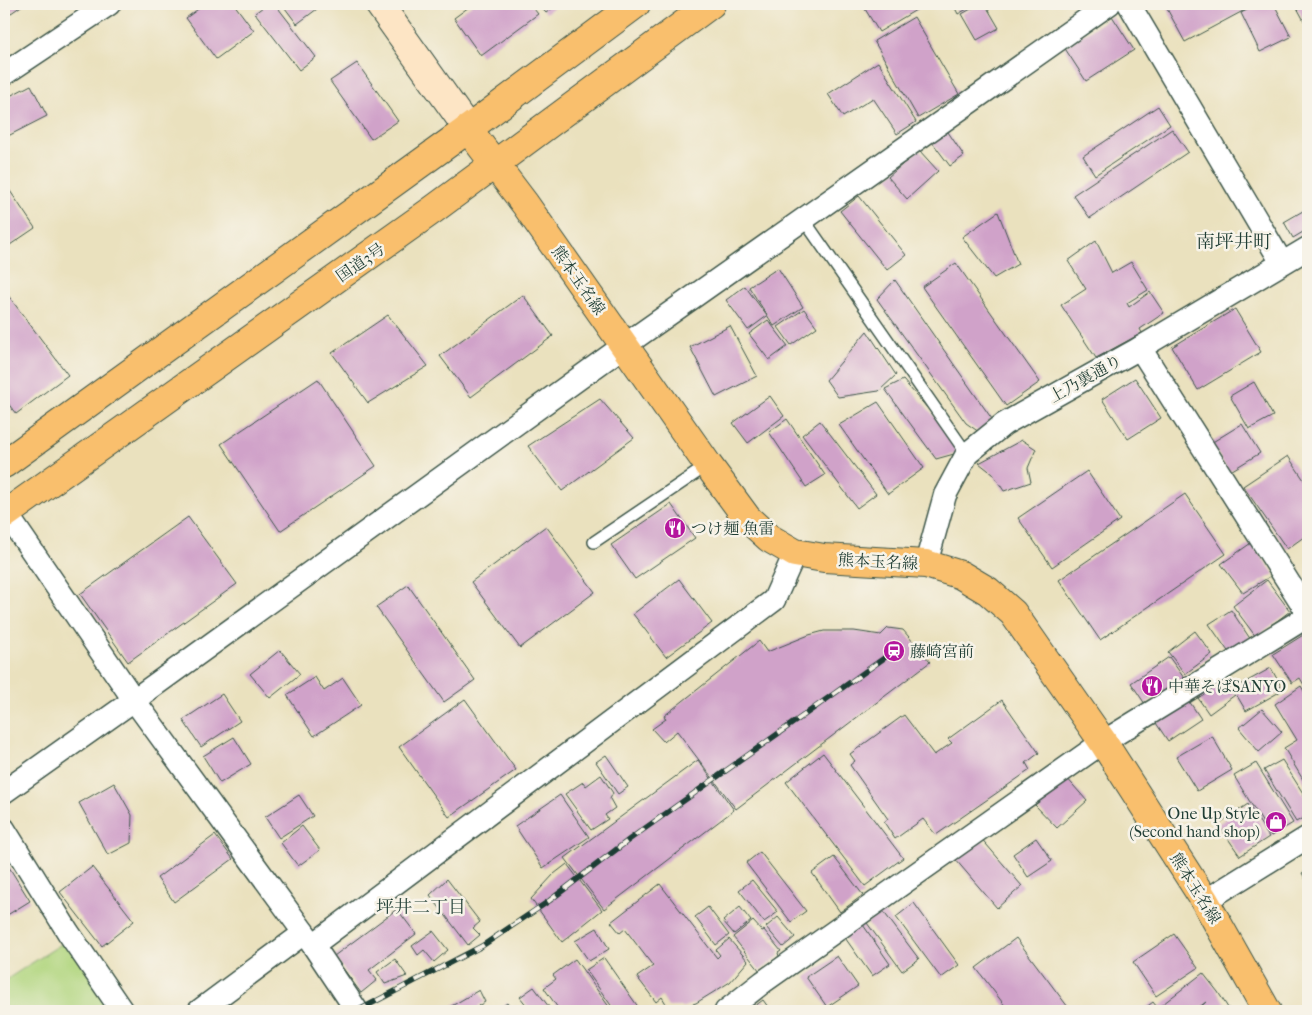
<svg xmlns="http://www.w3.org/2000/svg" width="1312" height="1015" viewBox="0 0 1312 1015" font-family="'IM FELL French Canon','Noto Serif JP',serif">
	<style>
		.green { fill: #b1d67f; stroke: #688a5a }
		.building { fill: #d0a2c9 }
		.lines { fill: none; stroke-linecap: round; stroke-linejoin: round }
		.lane-casing { stroke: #3d5649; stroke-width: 14 }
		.street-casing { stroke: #3d5649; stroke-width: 25 }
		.secondary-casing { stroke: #3d5649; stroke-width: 30 }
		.primary-casing { stroke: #3d5649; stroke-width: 30 }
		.highway-casing { stroke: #3d5649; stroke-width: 30 }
		.lane { stroke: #fff; stroke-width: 11 }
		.street { stroke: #fff; stroke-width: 22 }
		.secondary { stroke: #fde5c5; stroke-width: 28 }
		.primary { stroke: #f9bf6d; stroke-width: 28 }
		.highway { stroke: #f9bf6d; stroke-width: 28 }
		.rail-casing { stroke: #1f3d34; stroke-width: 5.5 }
		.rail { stroke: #f7f3e8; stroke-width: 4; stroke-dasharray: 11; stroke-linecap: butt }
		.labels { text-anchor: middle; stroke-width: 5; stroke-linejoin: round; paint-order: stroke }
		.street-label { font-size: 16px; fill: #1f3d34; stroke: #f7f3e8 }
		.poi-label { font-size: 16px; fill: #1f3d34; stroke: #f7f3e8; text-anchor: start }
		.neighbourhood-label { font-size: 18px; fill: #1f3d34; stroke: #f7f3e8 }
		.quarter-label { font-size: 19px; fill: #1f3d34; stroke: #f7f3e8 }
	</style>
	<rect width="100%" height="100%" fill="#f7f3e8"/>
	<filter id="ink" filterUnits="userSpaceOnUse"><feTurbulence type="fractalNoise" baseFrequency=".02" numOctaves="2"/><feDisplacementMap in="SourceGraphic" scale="10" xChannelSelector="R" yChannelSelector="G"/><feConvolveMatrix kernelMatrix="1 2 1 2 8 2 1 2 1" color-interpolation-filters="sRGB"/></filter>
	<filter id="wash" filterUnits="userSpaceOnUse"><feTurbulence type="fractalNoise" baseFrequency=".0096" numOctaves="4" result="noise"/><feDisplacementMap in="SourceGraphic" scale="20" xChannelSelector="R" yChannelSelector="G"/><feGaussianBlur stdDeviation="1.12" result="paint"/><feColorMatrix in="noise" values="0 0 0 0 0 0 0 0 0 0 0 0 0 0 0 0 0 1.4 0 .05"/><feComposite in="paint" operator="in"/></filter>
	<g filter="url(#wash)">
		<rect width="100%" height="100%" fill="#eae1be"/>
		<path class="green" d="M66 941 114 1011H4V981Z"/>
		<g id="blocks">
			<g class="building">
				<path d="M4 4H24L4 18Z"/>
				<path d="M205 4H234L254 31 216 59 186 18Z"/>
				<path d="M267 4H275L316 57 299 70 255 13Z"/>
				<path d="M282 4H314L317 9 297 24Z"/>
				<path d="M473 4H530L538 14 481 56 454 18Z"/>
				<path d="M538 4H558L546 13Z"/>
				<path d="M862 4H926L879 32Z"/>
				<path d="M953 4H976L958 14Z"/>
				<path d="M980 4H985L999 28 977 40 962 14Z"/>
				<path d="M1172 4H1256L1185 42 1166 7Z"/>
				<path d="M1259 4H1274L1291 37 1260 52 1241 13Z"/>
				<path d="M1295 4H1308V28Z"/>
				<path d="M1112 16 1134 50 1086 81 1064 47Z"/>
				<path d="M914 17 959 94 918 118 874 41Z"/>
				<path d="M878 62 916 122 897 134 873 98 843 117 828 94Z"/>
				<path d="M357 63 398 121 371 139 330 81Z"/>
				<path d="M31 85 47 116 6 137 4 132V99Z"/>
				<path d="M1158 106 1170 125 1095 175 1083 156Z"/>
				<path d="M1172 129 1188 152 1090 218 1073 195Z"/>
				<path d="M948 132 964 156 950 166 932 142Z"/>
				<path d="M919 150 938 171 907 199 888 177Z"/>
				<path d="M4 182 35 228 4 249Z"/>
				<path d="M859 196 906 255 887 270 840 211Z"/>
				<path d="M1308 208V229L1293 238 1284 222Z"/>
				<path d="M998 212 1018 264 994 278 962 237Z"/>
				<path d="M1096 241 1112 273 1131 262 1148 290 1127 303 1129 307 1150 292 1164 313 1140 329 1142 333 1096 358 1061 305 1086 289 1068 261Z"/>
				<path d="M956 263 1040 382 1006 406 922 287Z"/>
				<path d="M778 268 803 307 774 326 749 287Z"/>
				<path d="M895 280 992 419 979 432 966 423 877 299Z"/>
				<path d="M745 286 767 316 748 330 726 300Z"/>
				<path d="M4 290 68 375 16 414 4 398Z"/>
				<path d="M523 295 553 336 471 397 440 356Z"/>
				<path d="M804 309 817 327 791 345 778 327Z"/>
				<path d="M1235 309 1261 352 1198 390 1172 347Z"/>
				<path d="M388 315 428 366 368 403 332 353Z"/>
				<path d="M768 320 788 346 769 360 749 334Z"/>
				<path d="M730 326 757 376 716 397 690 347Z"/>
				<path d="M867 331 896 375 879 391 838 397 826 380Z"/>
				<path d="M1135 378 1161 418 1128 439 1102 399Z"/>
				<path d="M318 379 376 466 280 531 221 444Z"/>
				<path d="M903 380 962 448 954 454 936 459 885 389Z"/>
				<path d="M1254 382 1273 416 1249 429 1230 396Z"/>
				<path d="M770 396 784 416 748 443 733 423Z"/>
				<path d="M600 399 634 438 562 491 528 446Z"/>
				<path d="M878 402 924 468 888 494 839 425Z"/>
				<path d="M787 419 825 475 806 487 769 432Z"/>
				<path d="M820 421 876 494 857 508 802 435Z"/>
				<path d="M1242 424 1260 453 1229 472 1211 443Z"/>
				<path d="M1022 440 1036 449 1028 468 1031 482 1004 491 993 474 979 463Z"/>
				<path d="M1288 456 1308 486V534L1287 549 1243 486Z"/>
				<path d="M1087 471 1120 520 1052 567 1018 518Z"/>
				<path d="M1185 494 1226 554 1100 640 1059 580Z"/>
				<path d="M671 504 695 538 635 579 611 545Z"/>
				<path d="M188 517 237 584 128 662 80 594Z"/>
				<path d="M546 526 595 592 520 648 471 582Z"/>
				<path d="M1251 543 1274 574 1243 593 1221 564Z"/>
				<path d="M679 579 712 623 666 657 633 614Z"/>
				<path d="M1267 580 1290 611 1256 637 1233 606Z"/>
				<path d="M408 585 475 680 444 702 376 607Z"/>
				<path d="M1231 610 1253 643 1232 657 1209 624Z"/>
				<path d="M888 628 903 630 930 662 736 809 677 731 664 742 652 729 666 719 664 716 759 641 767 652 809 635 824 631H854L881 635Z"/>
				<path d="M1195 631 1212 654 1185 674 1168 652Z"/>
				<path d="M1308 632V692L1300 678 1292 683 1273 654Z"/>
				<path d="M280 650 300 674 270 698 250 674Z"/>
				<path d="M1169 657 1184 678 1145 704 1131 683Z"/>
				<path d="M1271 668 1283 690 1246 711 1233 689Z"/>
				<path d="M315 677 324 691 343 678 361 705 314 736 287 695Z"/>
				<path d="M1223 680 1235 695 1209 714 1198 698Z"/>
				<path d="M1301 686 1308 698V788L1284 748 1297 740 1275 704Z"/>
				<path d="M222 694 240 721 201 747 183 720Z"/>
				<path d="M465 699 516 770 449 817 399 747Z"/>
				<path d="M1002 700 1039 753 1026 763 1030 770 936 835 923 819 895 839 884 822 888 819 850 765 855 761 850 754 904 715 934 755 952 743 948 739Z"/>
				<path d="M1189 701 1201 719 1168 741 1156 723Z"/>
				<path d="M1262 709 1282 732 1259 752 1239 728Z"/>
				<path d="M1212 736 1232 770 1197 791 1176 757Z"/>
				<path d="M234 737 251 764 220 783 203 756Z"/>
				<path d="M823 753 903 858 865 886 786 782Z"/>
				<path d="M606 755 628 787 618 794 596 762Z"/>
				<path d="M698 760 734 810 604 909 565 858Z"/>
				<path d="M1282 760 1308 801V815L1296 822 1264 770Z"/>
				<path d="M1256 763 1293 823 1271 836 1234 776Z"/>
				<path d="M601 775 613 793 610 799 615 808 605 815 608 819 591 830 565 794 583 782 586 786Z"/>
				<path d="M1066 777 1087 801 1057 828 1035 805Z"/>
				<path d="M114 783 132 815 131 843 108 855 79 803Z"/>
				<path d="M299 795 313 816 279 838 265 817Z"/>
				<path d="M560 795 589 837 543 868 515 826Z"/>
				<path d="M1248 804 1269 837 1240 856 1218 824Z"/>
				<path d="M302 826 320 850 298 866 281 843Z"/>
				<path d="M215 835 233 859 174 902 157 878Z"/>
				<path d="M980 837 1022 886 997 908 955 859Z"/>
				<path d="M1036 838 1052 861 1028 877 1013 854Z"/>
				<path d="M760 852 806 911 791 922 746 863Z"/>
				<path d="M834 857 863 895 840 912 812 873Z"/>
				<path d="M4 859 30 901 4 917Z"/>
				<path d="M567 864 602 910 562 942 531 899 554 874Z"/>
				<path d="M92 867 134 921 102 946 60 892Z"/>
				<path d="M1308 870V884L1302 873Z"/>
				<path d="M447 879 480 922 473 928 480 935 468 945 430 895Z"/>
				<path d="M752 880 778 912 764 922 739 890Z"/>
				<path d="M660 884 717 958 720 955 716 950 729 939 748 961 730 982 696 1003 683 1007H668L662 997 656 1002 637 977 653 966 625 929 620 933 611 922Z"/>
				<path d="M914 903 959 965 941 978 896 917Z"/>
				<path d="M708 907 729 935 716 945 695 917Z"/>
				<path d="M740 907 751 921 734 934 723 921Z"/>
				<path d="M397 909 416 934 369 970 377 980 361 993 334 956Z"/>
				<path d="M883 911 919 959 902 971 867 923Z"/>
				<path d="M778 917 795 937 783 947 766 927Z"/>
				<path d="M753 921 762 931 764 930 781 951 778 953 779 956 760 971 733 937Z"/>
				<path d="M861 922 890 964 872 976 843 935Z"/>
				<path d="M597 928 609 949 589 961 575 941Z"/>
				<path d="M433 931 448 950 434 962 424 950 418 955 412 946Z"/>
				<path d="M1174 934 1198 968 1156 996 1133 962Z"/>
				<path d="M1016 938 1071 1011H1009L976 968Z"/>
				<path d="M837 956 858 986 827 1007 806 977Z"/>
				<path d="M604 958 641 1011H615L586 970Z"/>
				<path d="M395 959 407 976 385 984 377 972Z"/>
				<path d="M575 959 612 1011H560L544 988 556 979 553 975Z"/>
				<path d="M1203 973 1218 992 1230 1011H1196L1206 1002 1194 1011H1162L1159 1007Z"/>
				<path d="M534 987 552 1011H531L520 997Z"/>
				<path d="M479 990 485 1002 478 1006 481 1011H443Z"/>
				<path d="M763 1000 771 1011H748Z"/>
				<path d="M1153 1002 1160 1011H1141Z"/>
				<path d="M507 1003 513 1011H496Z"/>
			</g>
		</g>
	</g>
	<g filter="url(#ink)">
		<use href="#blocks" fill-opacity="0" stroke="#3d5649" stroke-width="1"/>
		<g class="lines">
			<g class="lane-casing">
				<g id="lane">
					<path d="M804 220 967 454"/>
					<path d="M594 542 708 465"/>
				</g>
			</g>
			<g class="street-casing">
				<g id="street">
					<path d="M1129 4 1282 263"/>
					<path d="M4 74 109 4"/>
					<path d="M1140 348 1308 613"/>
					<path d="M6 513 134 700 313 945 357 1011"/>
					<path d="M926 564 945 495 967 454 1004 424 1140 348 1308 248"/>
					<path d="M4 792 134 700 625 345 1109 4"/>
					<path d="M4 829 68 932 122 1011"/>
					<path d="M1205 901 1308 837"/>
					<path d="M313 945 774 600 795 553"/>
					<path d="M199 1011 304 933"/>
					<path d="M726 1011 763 982 1103 742 1308 616"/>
				</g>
			</g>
			<g class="secondary-casing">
				<path id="secondary" d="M379 4 468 129"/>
			</g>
			<g class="primary-casing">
				<path id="primary" d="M468 129 525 204 708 465 747 518 769 538 795 553 824 558 926 564 961 575 988 591 1013 613 1103 742 1205 901 1267 1011"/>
			</g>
			<g class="highway-casing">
				<g id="highway">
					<path d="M4 464 468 129 636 4"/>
					<path d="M4 515 434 209 711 4"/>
				</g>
			</g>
			<use href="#lane" class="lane"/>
			<use href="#street" class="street"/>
			<use href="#secondary" class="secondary"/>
			<use href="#primary" class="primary"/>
			<use href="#highway" class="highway"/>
			<g class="rail-casing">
				<path id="rail" d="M357 1011 482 946 549 901 630 839 894 651"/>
			</g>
			<use href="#rail" class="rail"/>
		</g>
	</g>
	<defs>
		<g id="restaurant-disc" transform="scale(1.125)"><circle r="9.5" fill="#b5179e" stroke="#f7f3e8"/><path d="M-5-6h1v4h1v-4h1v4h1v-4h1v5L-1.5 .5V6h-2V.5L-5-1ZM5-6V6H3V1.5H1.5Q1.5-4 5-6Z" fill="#fff"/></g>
		<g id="station-disc" transform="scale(1.125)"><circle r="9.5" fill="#b5179e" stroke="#f7f3e8"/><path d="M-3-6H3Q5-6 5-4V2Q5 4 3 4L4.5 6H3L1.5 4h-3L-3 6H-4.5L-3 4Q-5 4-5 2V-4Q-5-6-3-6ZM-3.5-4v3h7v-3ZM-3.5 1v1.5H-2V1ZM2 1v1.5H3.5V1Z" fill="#fff"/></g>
		<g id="shop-disc" transform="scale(1.125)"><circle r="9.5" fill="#b5179e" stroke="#f7f3e8"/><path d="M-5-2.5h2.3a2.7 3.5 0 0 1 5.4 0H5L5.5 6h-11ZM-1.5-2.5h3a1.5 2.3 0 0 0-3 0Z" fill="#fff"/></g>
	</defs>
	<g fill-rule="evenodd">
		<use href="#restaurant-disc" x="675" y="528"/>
		<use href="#station-disc" x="894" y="651"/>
		<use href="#restaurant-disc" x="1152" y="686"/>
		<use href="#shop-disc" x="1276" y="822"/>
	</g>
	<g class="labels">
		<g class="street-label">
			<text transform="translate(360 262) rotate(-35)" y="6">国道3号</text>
			<text transform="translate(579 280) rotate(55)" y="6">熊本玉名線</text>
			<text transform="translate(1085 378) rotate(-29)" y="6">上乃裏通り</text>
			<text transform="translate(878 561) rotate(3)" y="6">熊本玉名線</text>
			<text transform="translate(1196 888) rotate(58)" y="6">熊本玉名線</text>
		</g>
		<g class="poi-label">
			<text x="691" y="534">つけ麺 魚雷</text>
			<text x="910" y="657">藤崎宮前</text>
			<text x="1168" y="692">中華そばSANYO</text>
			<text x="1260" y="819" text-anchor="end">One Up Style<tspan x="1260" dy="18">(Second hand shop)</tspan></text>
		</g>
		<g class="neighbourhood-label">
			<text x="421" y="913">坪井二丁目</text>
		</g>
		<g class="quarter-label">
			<text x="1234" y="248">南坪井町</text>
		</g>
	</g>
	<rect width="1312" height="1015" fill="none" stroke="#f7f3e8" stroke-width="20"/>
</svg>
